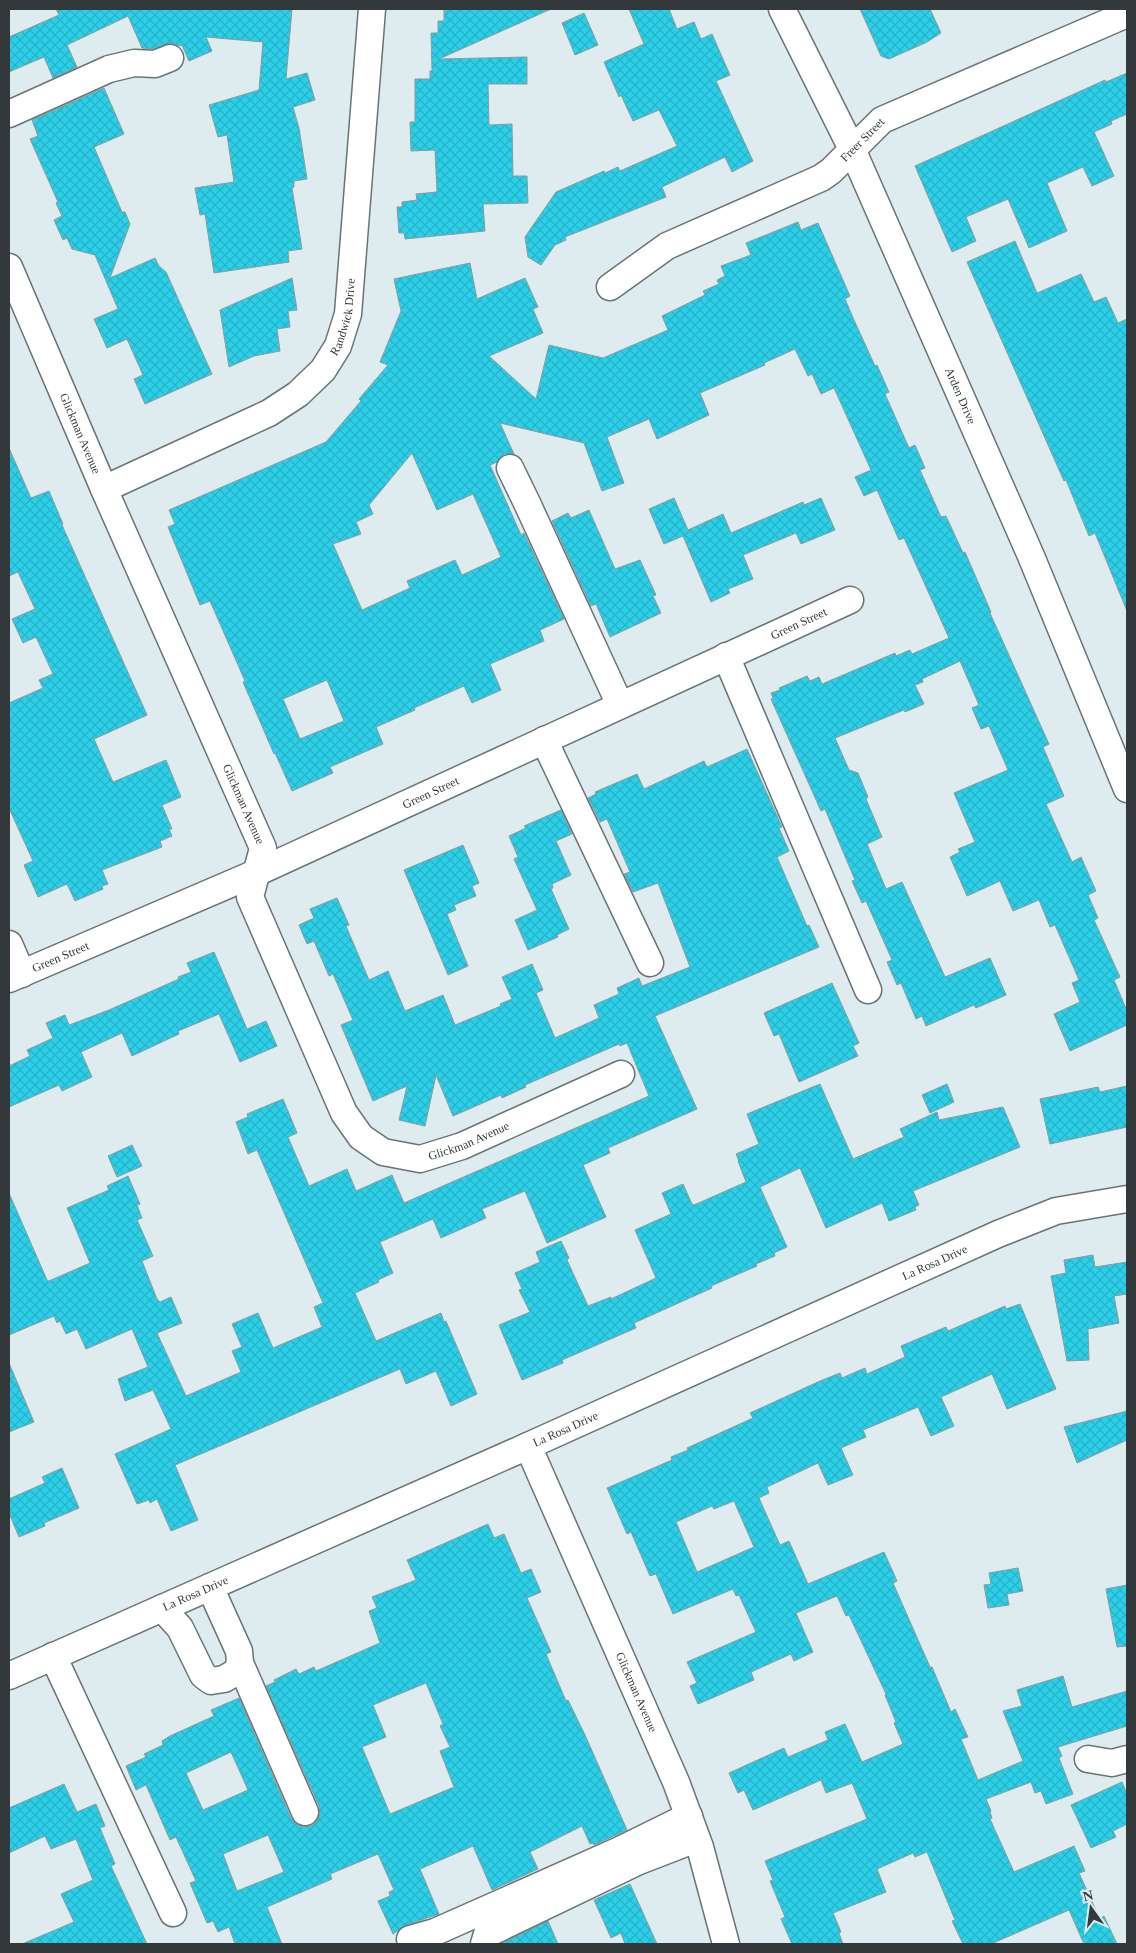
<svg xmlns="http://www.w3.org/2000/svg" width="1136" height="1953" viewBox="0 0 1136 1953" font-family="Georgia,serif">
	<style>
		.building { fill: url(#building-cross-hatch); stroke: #8c9a9c; fill-rule: evenodd }
		.lines { fill: none; stroke-linecap: round; stroke-linejoin: round }
		.minor-casing { stroke: #687477; stroke-width: 29 }
		.minor { stroke: #fff; stroke-width: 26 }
		.labels { text-anchor: middle; stroke-width: 4.5; stroke-linejoin: round; paint-order: stroke }
		.street-label { font-size: 12px; fill: #33393a; stroke: #deecef }
	</style>
	<defs>
		<pattern id="building-cross-hatch" width="8" height="8" patternUnits="userSpaceOnUse" patternTransform="scale(1.25)"><rect width="8" height="8" fill="#2bcfe7"/><path d="M0 0l8 8M0 8l8-8" fill="none" stroke="#27b2c7"/></pattern>
	</defs>
	<rect width="100%" height="100%" fill="#deecef"/>
	<g class="building">
		<path d="M56 9H292L286 79 307 73 315 100 293 107 299 128 307 179 294 181V187L292 188 302 249 288 251 289 262 214 273 205 214 200 215 195 188 234 182 227 135 218 137 209 105 259 90 263 42 206 37 212 51 189 61 182 45 179 46 172 43 152 49 142 48 128 16 67 45 77 67 53 78 44 57 9 72V37L59 15Z"/>
		<path d="M444 9H551L439 59 527 57V84H488L489 125 512 124 513 176H527L528 203 483 204 485 231 405 239 404 233H399L397 207H402V202L417 200 416 194 437 192 435 150 411 151 410 122H415V79H430V71H432L431 33H438V21H444Z"/>
		<path d="M629 9H669L677 29 694 22 701 39 712 34 730 75 716 81 753 161 732 172 725 157 662 187 666 197 565 237 566 240 555 245 541 265 528 257 525 237 556 192 604 171 605 173 618 167 620 171 677 146 659 110 633 121 621 95 619 97 604 62 644 44Z"/>
		<path d="M860 9H930L941 33 927 42 889 59 881 56Z"/>
		<path d="M584 13 598 45 575 55 562 23Z"/>
		<path d="M1127 73V114L1111 121 1112 124 1094 132 1114 176 1092 186 1083 167 1047 183 1067 231 1029 248 1008 199 966 217 976 241 952 252 915 166 1105 80 1106 82Z"/>
		<path d="M104 88 124 134 94 147 122 212H125L130 224 110 278 155 258 159 266 166 272 212 374 145 404 134 379 143 375 127 339 107 348 94 319 118 309 95 255 72 249 67 238 63 240 54 220 62 216 56 203 58 202 30 139 38 136 32 120Z"/>
		<path d="M798 222 801 230 818 223 850 296 845 299 854 320 875 366 877 365 889 392 885 394 909 448 915 445 925 468 920 470 941 517 946 516 963 553 965 552 991 612 990 613 1049 744 1043 747 1064 796 1046 804 1072 862 1081 857 1096 891 1088 895 1098 918 1094 920 1120 977 1114 980 1127 1011V1025L1070 1051 1054 1014 1080 1002 1072 983 1079 980 1055 925 1050 927 1039 900 1013 911 1000 881 967 896 950 857 960 852 958 849 975 842 954 793 1008 770 989 726 981 729 972 708 979 705 960 661 922 679 923 682 915 685 924 704 905 712 904 710 835 738 849 770 858 773 868 797 866 799 882 837 867 844 886 889 902 882 945 977 990 958 1006 995 976 1008 974 1005 926 1026 922 1016 916 1019 901 983 897 985 887 962 892 960 866 901 862 903 852 881 855 880 825 809 821 811 771 699 773 698 771 693 780 690 779 688 807 676 810 681 819 677 822 684 895 653 896 656 910 650 912 654 949 638 904 538 899 540 877 490 864 496 855 477 871 470 834 388 821 394 812 374 808 376 795 349 764 363 765 365 700 393 709 415 657 439 649 419 607 437 624 483 602 491 584 443 500 423 514 454H504L497 462 490 465 521 535 524 533 564 619 540 630 544 641 490 664 501 690 472 703 464 686 414 708 415 710 376 727 383 744 330 767 333 773 292 791 275 753 274 754 243 682 245 681 210 601 200 605 168 527 175 524 169 510 326 442 361 401 359 399 388 365 380 362 401 311 394 279 470 263 477 299 525 278 538 307 533 309 543 333 489 356 536 399 549 345 603 358 668 330 662 316 705 295 703 291 719 284 717 280 725 276 721 266 751 255 746 243ZM412 453 437 510 473 494 501 557 462 575 455 560 407 581 410 588 362 610 333 544 361 534 356 522 373 514 369 505ZM327 680 344 721 300 739 283 699Z"/>
		<path d="M1015 241 1037 293 1081 274 1094 302 1106 297 1118 323 1127 319V611L1095 533 1089 536 1066 480 1064 481 967 262Z"/>
		<path d="M292 278 297 310 288 311 290 327 277 329 280 351 254 356 229 367 220 310Z"/>
		<path d="M9 448 31 498 49 491 63 524 62 525 147 715 94 739 113 782 166 760 181 797 162 805 172 829H169L172 836 160 841 162 847 102 870 108 884 102 886 103 889 75 901 67 884 38 897 24 865 33 861 9 808V703L43 688 39 680 53 674 36 637 23 643 12 619 35 609 18 572 9 576Z"/>
		<path d="M674 498 688 530 723 514 731 533 803 502 804 505 821 498 835 530 801 544 796 533 743 555 753 579 728 589 730 593 711 602 683 536 664 544 649 509Z"/>
		<path d="M589 510 615 569 640 560 656 595 653 596 661 613 610 637 596 604 591 606 552 521 568 513 571 518Z"/>
		<path d="M747 749 782 827 779 828 789 851 777 857 807 926 809 925 819 947 655 1016 697 1109 608 1148 610 1153 583 1165 606 1217 547 1243 525 1191 482 1209 486 1218 441 1238 433 1219 380 1242 393 1273 378 1280 379 1282 355 1293 376 1341 441 1313 444 1322 446 1321 477 1394 451 1406 436 1371 406 1384 400 1369 175 1465 198 1520 171 1531 157 1499 150 1503 149 1500 137 1504 115 1454 171 1429 153 1390 125 1401 118 1379 148 1367 132 1329 86 1349 77 1329 66 1334 60 1321 57 1323 54 1316 9 1335V1193L47 1280 49 1281 90 1263 67 1208 109 1190 107 1186 128 1176 140 1204 137 1205 142 1218 137 1220 153 1256 142 1261 157 1299 160 1302 171 1297 182 1323 157 1333 186 1396 241 1372 232 1351 242 1347 232 1324 258 1313 273 1348 322 1327 314 1307 323 1303 257 1150 248 1154 236 1122 248 1117 247 1114 283 1099 297 1133 288 1137 309 1186 347 1169 356 1191 392 1175 404 1203 649 1096 627 1043 620 1046 619 1044 525 1085 526 1087 502 1098 501 1095 453 1116 436 1075 425 1126 399 1120 407 1086 373 1101 341 1025 353 1020 333 974 329 976 314 941 307 944 299 925 314 918 310 909 337 898 349 925 346 926 369 980 388 971 405 1011 443 995 455 1025 501 1006 500 1004 512 999 502 977 532 964 543 990 536 993 555 1038 599 1018 594 1005 619 994 617 988 639 978 642 986 690 967 658 883 633 892 624 874 630 872 607 819 600 822 588 798 596 794 595 792 637 774 644 789 704 761 707 767Z"/>
		<path d="M561 810 572 834 556 841 571 875 552 884 553 888 551 889 569 929 557 935 558 937 528 950 515 920 537 910 514 859 518 857 509 836 526 828 524 826Z"/>
		<path d="M463 845 479 883 472 886 476 896 454 905 456 910 447 914 468 966 448 975 404 870Z"/>
		<path d="M214 952 247 1029 266 1021 277 1046 240 1062 219 1014 178 1031 179 1034 132 1056 122 1033 81 1052 92 1077 62 1091 59 1085 9 1107V1066L30 1056 27 1050 53 1038 46 1023 65 1015 69 1025 109 1010 179 979 178 977 191 972 187 963Z"/>
		<path d="M832 983 859 1043 853 1046 858 1056 799 1082 779 1034 774 1036 764 1013Z"/>
		<path d="M820 1084 853 1159 904 1137 900 1129 937 1112 939 1120 1003 1107 1020 1147 913 1191 919 1205 915 1207 916 1210 889 1221 882 1203 826 1228 800 1168 760 1187 787 1247 774 1253 775 1256 756 1264 757 1266 711 1286 712 1288 634 1323 636 1328 562 1360 563 1363 522 1380 499 1325 530 1312 519 1290 522 1289 515 1273 540 1262 536 1252 561 1241 569 1258 567 1260 588 1306 611 1297V1299L656 1278 635 1230 671 1214 662 1193 683 1184 692 1204 694 1205 746 1182 738 1161H739L736 1154 759 1144 747 1114Z"/>
		<path d="M947 1084 954 1102 930 1113 922 1095Z"/>
		<path d="M1127 1086V1127L1050 1144 1040 1099 1098 1087 1100 1092Z"/>
		<path d="M132 1145 142 1166 117 1177 108 1156Z"/>
		<path d="M1093 1255 1095 1267 1127 1262V1294L1114 1296 1119 1323 1088 1329 1089 1360 1067 1361 1051 1276 1066 1273 1064 1260Z"/>
		<path d="M1020 1304 1056 1389 1007 1409 992 1374 941 1397 954 1426 931 1436 918 1407 863 1430 866 1437 841 1448 853 1475 828 1485 818 1463 767 1487 769 1493 759 1498 780 1545 789 1541 808 1584 884 1552 897 1581 893 1583 930 1667H932L951 1712 955 1709 968 1737 961 1739 978 1780 1023 1761 1003 1711 1022 1706 1017 1690 1063 1676 1072 1707 1127 1691V1726L1058 1747 1062 1756 1059 1758 1073 1794 1046 1804 1041 1791 1035 1793 1031 1782 986 1799 991 1811 990 1812 992 1818 990 1819 1014 1872 1074 1846 1085 1871 1079 1873 1100 1919 1104 1916 1117 1944H1084L1069 1910 991 1944H963L952 1921 955 1920 927 1852 915 1857 913 1853 877 1869 886 1892 833 1913 841 1932 839 1933 843 1944H792L781 1919 785 1917 770 1881 773 1880 765 1861 867 1819 852 1783 826 1793 821 1780 753 1810 744 1790 738 1793 729 1773 784 1748 788 1757 828 1740 825 1732 845 1724 862 1762 903 1744 894 1723 896 1722 885 1695 886 1694 849 1615 846 1616 837 1596 796 1613 813 1652 794 1661 791 1654 751 1672 754 1680 698 1704 690 1686 697 1683 687 1662 756 1632 739 1595 736 1596 733 1589 673 1614 656 1574 650 1576 631 1532 627 1534 607 1488 672 1460 671 1457 688 1450 687 1448 753 1418 750 1413 820 1381 840 1373 842 1378 865 1368 867 1374 905 1357 901 1346 946 1327 948 1331 1005 1306 1006 1309ZM734 1501 754 1547 697 1572 676 1522 712 1506 714 1509Z"/>
		<path d="M9 1363 34 1422 9 1432Z"/>
		<path d="M1127 1411V1440L1077 1463 1064 1427Z"/>
		<path d="M62 1468 79 1508 44 1523 45 1526 19 1537 9 1513V1499L45 1483 42 1477Z"/>
		<path d="M488 1524 494 1538 504 1534 521 1573 531 1569 541 1592 527 1598 551 1652 546 1654 566 1701 568 1700 585 1735 627 1830 594 1845 593 1843 590 1844 582 1826 530 1852 538 1869 492 1890 473 1846 420 1869 439 1914 406 1925 393 1934 378 1901 390 1896 389 1892 394 1890 378 1854 330 1874 332 1879 267 1907 282 1944H235L229 1927 218 1932 213 1921 207 1923 190 1883 196 1881 176 1837 170 1840 146 1785 136 1790 126 1766 146 1757 144 1754 163 1745 162 1741 170 1736 214 1716 211 1710 239 1698 291 1818 296 1824 303 1827 311 1826 317 1821 320 1814 319 1806 266 1686 275 1682 274 1680 296 1669 299 1674 314 1667 316 1671 380 1643 369 1611 377 1608 372 1597 416 1580 407 1560ZM426 1683 443 1724 440 1726 450 1747 440 1751 454 1787 390 1814 362 1747 386 1737 373 1705ZM231 1752 248 1790 203 1810 186 1773ZM268 1835 284 1872 237 1891 223 1854Z"/>
		<path d="M1018 1568 1023 1591 1007 1594 1009 1605 988 1608 984 1585 991 1584 989 1573Z"/>
		<path d="M1127 1585V1646L1117 1647 1106 1589Z"/>
		<path d="M1122 1782 1127 1794V1824L1113 1831 1116 1837 1091 1848 1071 1805Z"/>
		<path d="M64 1784 77 1812 96 1804 105 1826 100 1828 115 1864 111 1866 147 1944H22L74 1922 61 1894 93 1880 76 1839 51 1849 45 1836 9 1853V1808Z"/>
		<path d="M630 1884 657 1944H625L621 1933 611 1938 594 1900Z"/>
		<path d="M548 1921 558 1944H500Z"/>
	</g>
	<g class="lines">
		<g class="minor-casing">
			<g id="minor">
				<path id="s1" d="M782 9 852 149 1031 556 1127 789"/>
				<path d="M9 114 109 69 134 63 155 64 170 58"/>
				<path id="s2" d="M9 267 104 489 263 848 250 897 344 1113 361 1137 383 1152 420 1159 462 1146 621 1074"/>
				<path id="s3" d="M610 287 667 246 821 178 831 171 882 120 1127 14"/>
				<path d="M510 468 527 503 620 705"/>
				<path id="s4" d="M104 489 269 413 298 394 323 370 338 346 348 314 372 9"/>
				<path d="M726 656 868 990"/>
				<path d="M544 740 650 963"/>
				<path d="M9 944 22 974"/>
				<path id="s5" d="M9 979 258 872 850 600"/>
				<path id="s6" d="M528 1446 676 1782 700 1847 726 1944"/>
				<path d="M162 1608 180 1628 203 1675 211 1681 224 1679 236 1672 240 1663 239 1651 210 1587"/>
				<path d="M53 1656 173 1913"/>
				<path d="M240 1663 305 1812"/>
				<path id="s7" d="M9 1676 528 1446 998 1234 1056 1211 1127 1199"/>
				<path d="M1088 1759 1112 1763 1127 1759"/>
				<path d="M410 1939 435 1932 620 1850 689 1816"/>
				<path d="M484 1944 487 1934 639 1861 696 1839"/>
			</g>
		</g>
		<use href="#minor" class="minor"/>
	</g>
	<g class="labels">
		<g class="street-label">
			<text dy="4" stroke="none"><textPath href="#s3" startOffset="295">Freer Street</textPath></text>
			<text dy="4" stroke="none"><textPath href="#s4" startOffset="309">Randwick Drive</textPath></text>
			<text dy="4" stroke="none"><textPath href="#s1" startOffset="426">Arden Drive</textPath></text>
			<text dy="4" stroke="none"><textPath href="#s2" startOffset="181">Glickman Avenue</textPath></text>
			<text dy="4" stroke="none"><textPath href="#s5" startOffset="866">Green Street</textPath></text>
			<text dy="4" stroke="none"><textPath href="#s5" startOffset="461">Green Street</textPath></text>
			<text dy="4" stroke="none"><textPath href="#s2" startOffset="586">Glickman Avenue</textPath></text>
			<text dy="4" stroke="none"><textPath href="#s5" startOffset="56">Green Street</textPath></text>
			<text dy="4" stroke="none"><textPath href="#s2" startOffset="1066">Glickman Avenue</textPath></text>
			<text dy="4" stroke="none"><textPath href="#s7" startOffset="1014">La Rosa Drive</textPath></text>
			<text dy="4" stroke="none"><textPath href="#s7" startOffset="609">La Rosa Drive</textPath></text>
			<text dy="4" stroke="none"><textPath href="#s7" startOffset="204">La Rosa Drive</textPath></text>
			<text dy="4" stroke="none"><textPath href="#s6" startOffset="269">Glickman Avenue</textPath></text>
		</g>
	</g>
	<rect width="1136" height="1953" fill="none" stroke="#33393a" stroke-width="20"/>
	<g transform="translate(1091 1908) rotate(346)" stroke="#deecef" stroke-width="4" paint-order="stroke">
	<path d="M0-4L9 19L0 12L-9 19Z" fill="#33393a"/>
	<text y="-8" font-size="14" font-weight="bold" text-anchor="middle" fill="#33393a">N</text>
	</g>
</svg>
